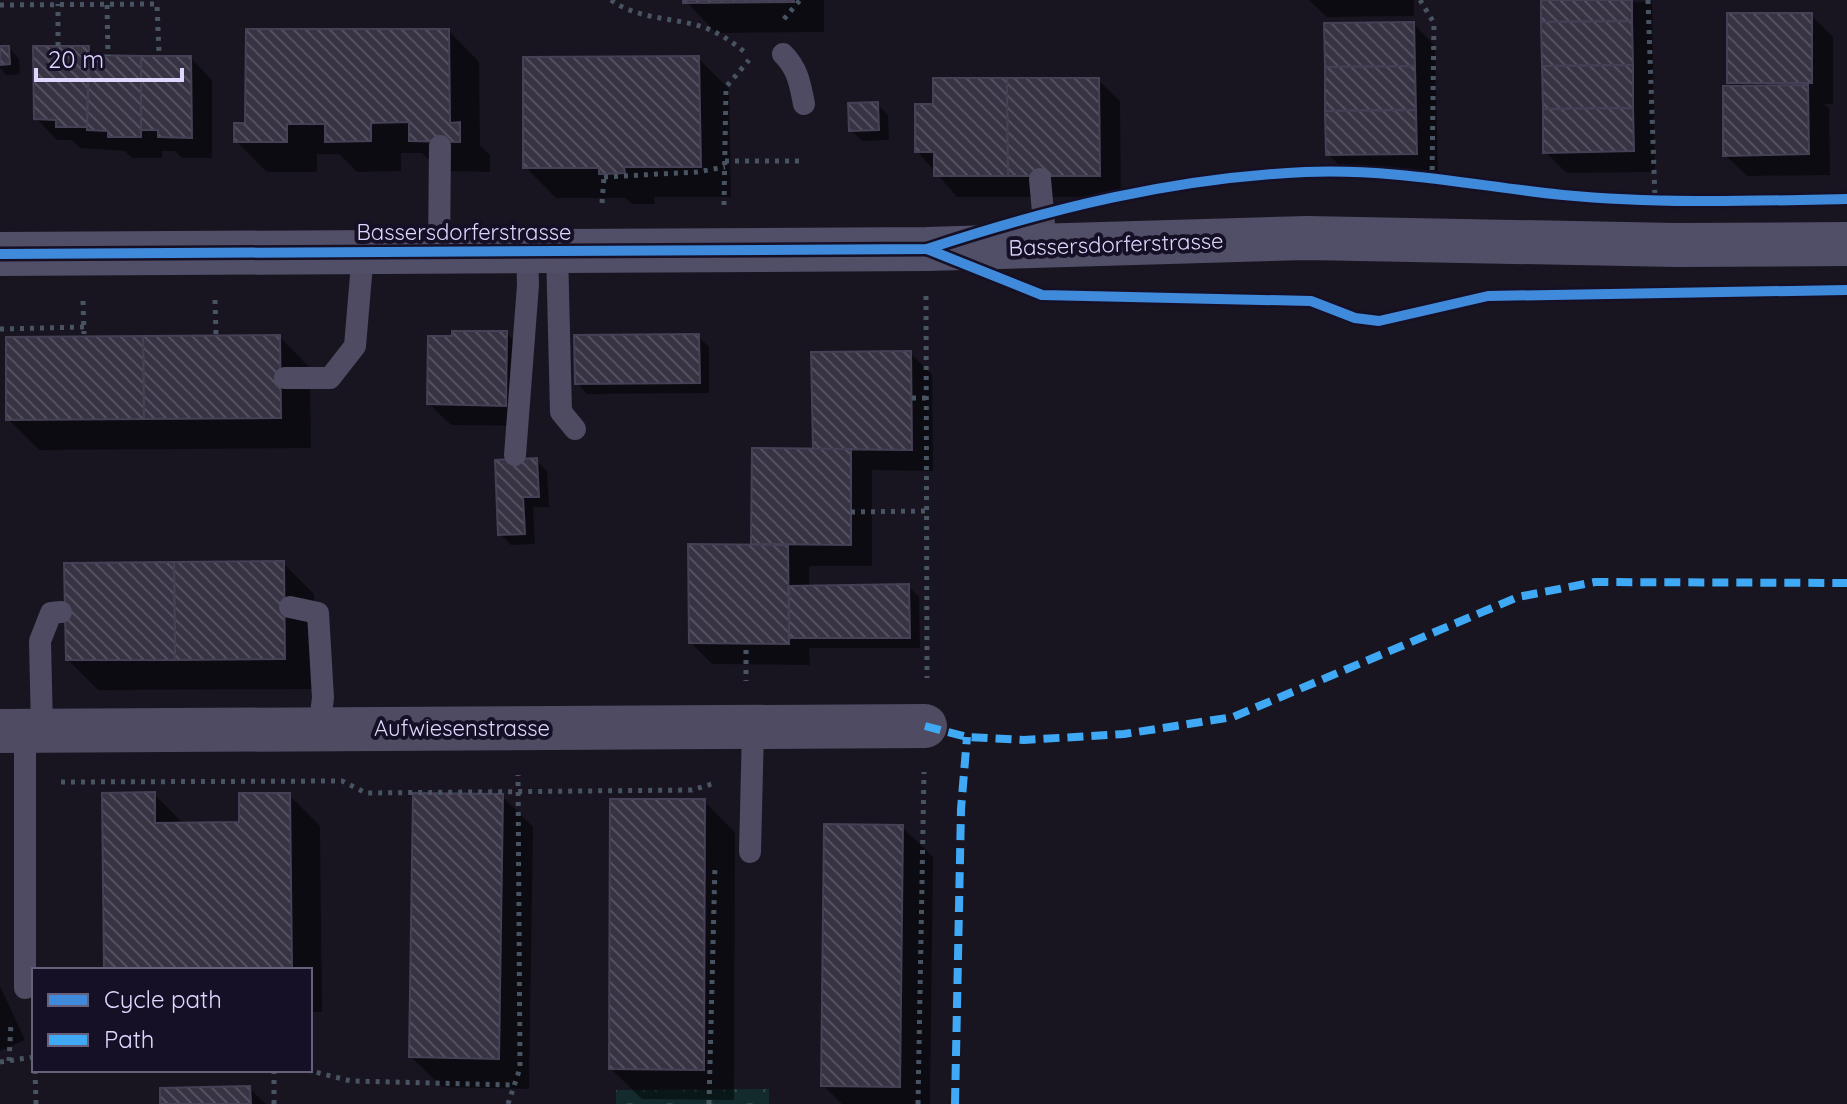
<svg xmlns="http://www.w3.org/2000/svg" width="1847" height="1104" viewBox="0 0 1847 1104" font-family="Quicksand,sans-serif">
	<style>
		.forest { fill: url(#forest-crowns) }
		.shadow { fill: #0007 }
		.building { fill: url(#building-back-hatch); stroke: #454055; stroke-width: 2 }
		.lines { fill: none; stroke-linecap: round; stroke-linejoin: round }
		.path { stroke: #485462; stroke-width: 5; stroke-dasharray: 4 6; stroke-linecap: butt }
		.lane { stroke: #4e4b62; stroke-width: 22 }
		.street { stroke: #4e4b62; stroke-width: 44 }
		.secondary { stroke: #514e67; stroke-width: 44 }
		.quiet { stroke: #3fa9f5; stroke-width: 8; stroke-dasharray: 16 8; stroke-linecap: butt }
		.cycleway-casing { stroke: #161026; stroke-width: 15 }
		.cycleway { stroke: #408adc; stroke-width: 10 }
		.labels { text-anchor: middle; stroke-width: 8; stroke-linejoin: round; paint-order: stroke }
		.street-label { font-size: 22px; fill: #ded7fe; stroke: #161026 }
	</style>
	<defs>
		<pattern id="forest-crowns" width="20" height="18" patternUnits="userSpaceOnUse" patternTransform="scale(2)"><rect width="20" height="18" fill="#142b2e"/><path d="M2 6a3 3 0 1 1 6 0M12 15a3 3 0 1 1 6 0" fill="none" stroke="#36494d"/></pattern>
		<pattern id="building-back-hatch" width="6" height="6" patternUnits="userSpaceOnUse" patternTransform="scale(2)"><rect width="6" height="6" fill="#383343"/><path d="M-1 5l2 2M0 0l6 6M5-1l2 2" fill="none" stroke="#54505f"/></pattern>
	</defs>
	<rect width="100%" height="100%" fill="#181521"/>
	<path class="forest" d="M769 1089V1104H616V1090Z"/>
	<g class="shadow">
		<path d="M685 0H824V32L716 33Z"/>
		<path d="M1309 0H1414V16L1327 17Z"/>
		<path d="M1543 0 1652 2 1655 172 1567 173 1545 152Z"/>
		<path d="M1811 15 1833 37V104H1824L1829 108 1830 175 1747 176 1725 155 1734 87 1729 82Z"/>
		<path d="M1414 24 1435 46 1438 175 1350 176 1328 154Z"/>
		<path d="M449 31 479 62 480 145 490 155V172L441 171 422 153H401V171L357 172 339 154H317V172H267L236 141 247 125Z"/>
		<path d="M0 42 1 48H9L19 59 20 74 6 75 0 68Z"/>
		<path d="M88 48 98 57 191 58 212 80V158H182L175 151H162V158H132L125 151 80 148 72 140H57L36 118Z"/>
		<path d="M698 58 729 89 731 197H654L655 204H632L625 198H556L525 167Z"/>
		<path d="M1098 80 1120 101 1121 197H957L917 151 935 106Z"/>
		<path d="M877 104 888 115 889 140 862 141 851 130Z"/>
		<path d="M506 333 528 354 527 426 451 425 429 404Z"/>
		<path d="M698 336 709 347V393L587 394 577 383Z"/>
		<path d="M280 337 310 368 311 448 39 450 8 419Z"/>
		<path d="M910 353 932 374 933 471 872 470V566H809V588L908 586 919 597 920 648H809L810 665 712 664 691 643 753 546 754 450 815 451Z"/>
		<path d="M536 460 547 471 549 507H533L535 544 511 545 500 534Z"/>
		<path d="M283 563 314 594 315 689 98 690 68 660Z"/>
		<path d="M154 794 184 824H241L289 795 320 826 322 1012H310V970H106Z"/>
		<path d="M502 796 533 827 529 1089 442 1087 411 1057Z"/>
		<path d="M704 801 735 832 734 1100 642 1099 611 1069Z"/>
		<path d="M902 827 933 857 930 1104H842L823 1085Z"/>
		<path d="M0 986 25 1040 0 1051Z"/>
		<path d="M249 1088 266 1104H162Z"/>
	</g>
	<g class="building">
		<path d="M683 0H794V2L683 3Z"/>
		<path d="M1541 0H1632V21L1541 22Z"/>
		<rect x="1727" y="13" width="85" height="70"/>
		<path d="M1632 21 1633 65 1542 66 1541 22Z"/>
		<path d="M1414 22 1415 66 1325 67 1324 23Z"/>
		<path d="M246 29H449L450 123 460 122V142L409 141V122L371 123V141L325 142V124H287V142H234V123H245Z"/>
		<path d="M0 46H9L10 64 0 65Z"/>
		<path d="M33 46H89L87 127H56V120L34 119Z"/>
		<path d="M89 55 141 56V137H108V131L87 130Z"/>
		<path d="M141 56H191L192 138 158 137V130H141Z"/>
		<path d="M699 56 701 167H624L625 173 604 174H599V168H523V57Z"/>
		<path d="M1633 65V108L1543 109 1542 66Z"/>
		<path d="M1415 66 1416 110 1325 111V67Z"/>
		<path d="M933 78H1007L1008 176H934V152H915V104H933Z"/>
		<path d="M1007 78H1099L1100 176H1008Z"/>
		<path d="M1808 85 1809 154 1723 156V86Z"/>
		<path d="M878 102 879 130 849 131 848 103Z"/>
		<path d="M1633 108 1634 151 1543 153V109Z"/>
		<path d="M1416 110 1417 154 1326 155 1325 111Z"/>
		<path d="M452 331H507L506 406 427 404 428 336H452Z"/>
		<path d="M699 334 700 383 575 384 574 335Z"/>
		<path d="M280 335 281 418 144 419 143 336Z"/>
		<path d="M143 336 144 419 6 420V337Z"/>
		<path d="M911 351 912 450 813 449 811 352Z"/>
		<path d="M752 448 851 449V545L751 544Z"/>
		<path d="M537 458 539 497H523L525 534 498 535 495 460Z"/>
		<path d="M688 544 788 545 789 644 689 643Z"/>
		<path d="M284 561 285 659 175 660 174 562Z"/>
		<path d="M174 562 175 660H66L64 563Z"/>
		<path d="M909 584 910 638H789V586Z"/>
		<path d="M155 792V823L239 822V793H290L292 970H104L102 793Z"/>
		<path d="M413 793 503 794 499 1059 409 1057Z"/>
		<path d="M610 799H705L704 1070 609 1069Z"/>
		<path d="M824 824 903 825 900 1087 821 1086Z"/>
		<path d="M250 1086 251 1104H160V1088Z"/>
	</g>
	<g class="lines">
		<g class="path">
			<path d="M611 0C639 20 672 17 703 27 720 33 734 43 747 54"/>
			<path d="M1420 0 1434 23 1432 178"/>
			<path d="M1648 0 1655 199"/>
			<path d="M0 5 157 4 159 54"/>
			<path d="M107 5 108 56"/>
			<path d="M784 19 800 0"/>
			<path d="M58 46V4"/>
			<path d="M725 161H804"/>
			<path d="M604 177 697 172 725 167"/>
			<path d="M602 203 604 177"/>
			<path d="M724 205 726 87 749 60"/>
			<path d="M926 296 927 678"/>
			<path d="M215 300 216 334"/>
			<path d="M83 301 84 334"/>
			<path d="M0 329 84 327"/>
			<path d="M912 398H929"/>
			<path d="M851 512 928 511"/>
			<path d="M746 650V681"/>
			<path d="M61 782 342 781 366 793 692 790 715 783"/>
			<path d="M9 1061 11 1022"/>
			<path d="M0 1062 34 1057"/>
			<path d="M35 1070 36 1104"/>
			<path d="M274 1070V1104"/>
			<path d="M307 1070 351 1081 514 1085"/>
			<path d="M508 1104 520 1068 518 775"/>
			<path d="M709 1104 715 865"/>
			<path d="M918 1104 924 772"/>
		</g>
		<g class="lane">
			<path d="M783 54C798 69 800 84 804 104"/>
			<path d="M1040 179 1046 246"/>
			<path d="M557 251 561 412 575 429"/>
			<path d="M439 252 440 146"/>
			<path d="M285 378H330L355 346 363 252"/>
			<path d="M515 455 528 285 527 251"/>
			<path d="M290 607 318 613 323 698 319 729"/>
			<path d="M42 729 40 641 51 613 61 612"/>
			<path d="M25 730V988"/>
			<path d="M750 852 753 728"/>
		</g>
		<path class="street" d="M0 731 925 726"/>
		<path class="secondary" d="M0 254 927 249 1307 238 1676 245 1847 244"/>
		<g class="quiet">
			<path d="M925 726 967 737 1024 740 1124 734 1233 717 1518 597 1595 582 1847 583"/>
			<path d="M955 1104 961 809 967 737"/>
		</g>
		<g class="cycleway-casing">
			<g id="cycleway">
				<path d="M927 249 1042 295 1311 301 1355 318 1379 321 1488 296 1847 290"/>
				<path d="M0 254 927 249C1051 208 1174 178 1305 172 1392 168 1477 186 1563 195 1658 204 1752 201 1847 199"/>
			</g>
		</g>
		<use href="#cycleway" class="cycleway"/>
	</g>
	<g class="labels">
		<g class="street-label">
			<text x="464" y="240">Bassersdorferstrasse</text>
			<text transform="translate(1116 244) rotate(-2)" y="8">Bassersdorferstrasse</text>
			<text x="462" y="736">Aufwiesenstrasse</text>
		</g>
	</g>
	<rect x="32" y="968" width="280" height="104" fill="#161026" stroke="#66607c" stroke-width="2"/>
	<rect x="48" y="994" width="40" height="12" fill="#408adc" stroke="#66607c" stroke-width="2"/>
	<text x="104" y="1008" font-size="24" fill="#ded7fe">Cycle path</text>
	<rect x="48" y="1034" width="40" height="12" fill="#3fa9f5" stroke="#66607c" stroke-width="2"/>
	<text x="104" y="1048" font-size="24" fill="#ded7fe">Path</text>
	<path d="M36 68v12h146v-12" fill="none" stroke="#ded7fe" stroke-width="4"/>
	<text x="48" y="68" font-size="24" fill="#ded7fe" stroke="#161026" stroke-width="6" paint-order="stroke">20 m</text>
</svg>
